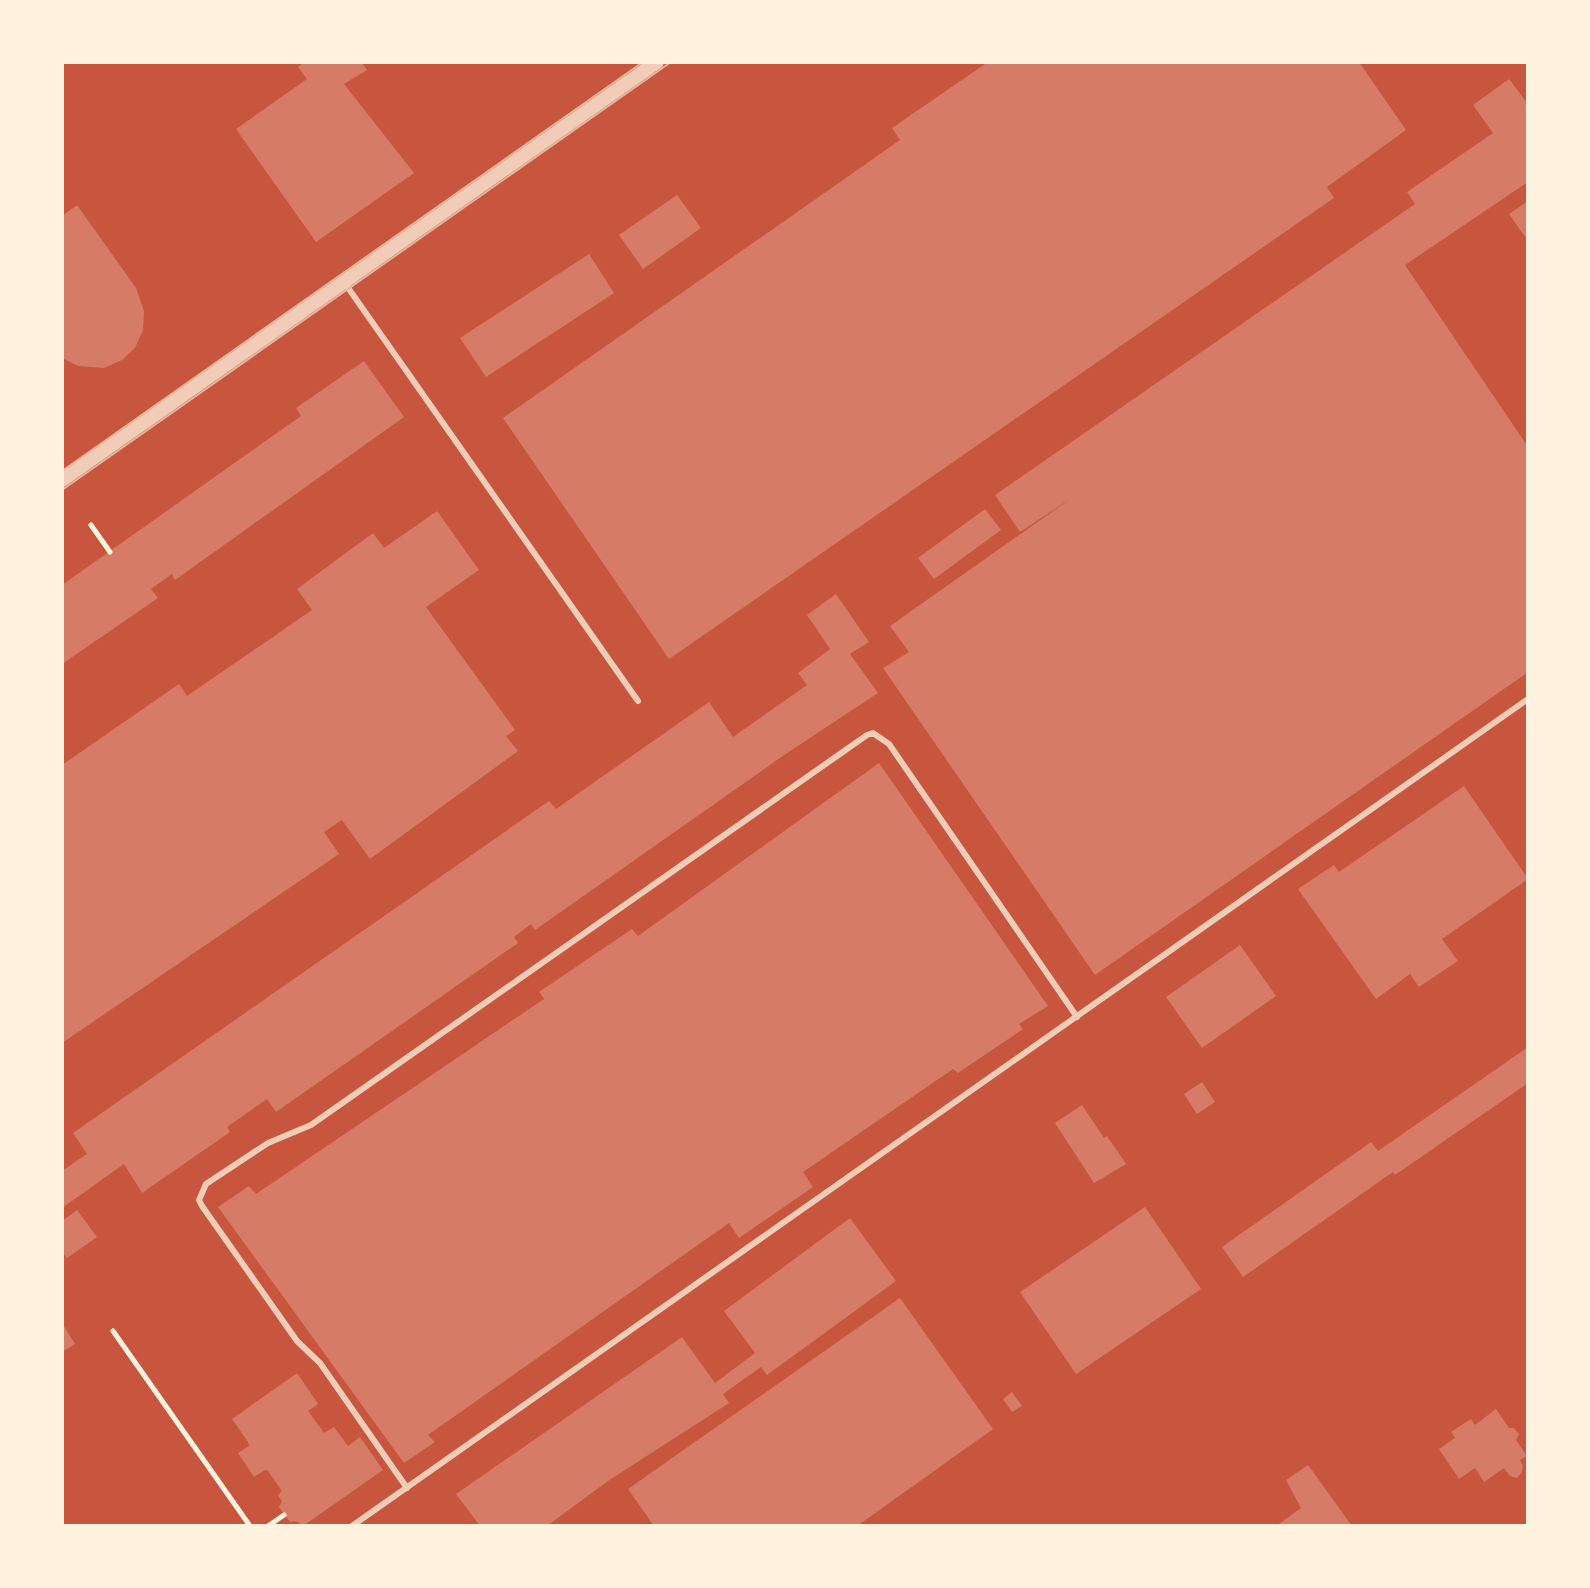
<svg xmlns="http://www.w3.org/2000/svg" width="1590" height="1588" viewBox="0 0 1590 1588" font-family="'Archivo Narrow',sans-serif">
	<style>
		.building { fill: #d67c66 }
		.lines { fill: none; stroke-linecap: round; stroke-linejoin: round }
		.path { stroke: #fff3e0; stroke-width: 5 }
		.service { stroke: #f1ccb7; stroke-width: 6 }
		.tertiary { stroke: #f1ccb7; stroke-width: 14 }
		.tram { stroke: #e9b49f; stroke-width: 2 }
	</style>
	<rect width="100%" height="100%" fill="#c8553d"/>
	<g class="building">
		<path d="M305 62H361L367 70 344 84 414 173 316 242 236 129 307 79 298 67Z"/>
		<path d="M988 62H1359L1406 130 1327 187 1334 198 669 659 503 418 900 140 892 128Z"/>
		<path d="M1509 79 1528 104V182L1405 265 1528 447V672L1095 975 883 668 909 652 890 626 1073 497 1020 532 995 495 1415 204 1407 192 1493 133 1473 105Z"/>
		<path d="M677 195 701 228 643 269 619 235Z"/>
		<path d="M1528 201V241L1509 214Z"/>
		<path d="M77 205 136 288 144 311 143 330 135 348 122 360 104 368 78 366 62 358V216Z"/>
		<path d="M589 254 614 293 486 377 460 338Z"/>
		<path d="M364 361 404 417 175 580 172 574 151 589 158 598 62 664V585L301 416 296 408Z"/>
		<path d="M985 509 1001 530 934 579 918 558Z"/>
		<path d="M437 511 479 570 426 607 515 730 506 736 518 751 370 859 342 820 324 832 339 854 62 1043V765L179 684 187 696 312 610 297 589 373 533 384 548Z"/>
		<path d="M836 594 869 642 850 654 878 693 787 753 535 930 531 924 514 937 518 943 276 1112 267 1099 227 1127 230 1132 142 1193 124 1164 62 1208V1171L87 1154 73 1133 549 801 556 809 709 702 733 737 807 685 798 673 830 649 807 615Z"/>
		<path d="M879 763 1048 1006 1019 1024 1023 1029 958 1073 953 1069 803 1172 813 1187 739 1238 729 1223 428 1435 435 1442 404 1463 218 1207 249 1186 256 1194 544 999 539 992 632 929 638 936Z"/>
		<path d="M1464 786 1528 879 1442 939 1458 961 1419 987 1410 974 1376 999 1298 889 1334 865 1339 872Z"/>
		<path d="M1240 945 1276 996 1202 1048 1166 997Z"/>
		<path d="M1528 1047V1083L1395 1175 1393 1172 1243 1277 1222 1247 1371 1142 1378 1151Z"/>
		<path d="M1202 1082 1215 1102 1197 1114 1184 1094Z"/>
		<path d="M1082 1105 1104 1138 1107 1136 1126 1164 1094 1183 1055 1123Z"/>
		<path d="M1145 1207 1201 1289 1076 1374 1020 1292Z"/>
		<path d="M77 1210 97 1237 67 1258 62 1251V1221Z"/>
		<path d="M850 1218 896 1281 767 1375 761 1367 723 1394 729 1403 608 1481 547 1526H480L456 1494 682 1337 715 1383 755 1353 724 1311Z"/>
		<path d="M900 1298 993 1429 857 1526H654L628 1489Z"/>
		<path d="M62 1323 75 1344 62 1352Z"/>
		<path d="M297 1373 318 1404 308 1411 324 1433 334 1427 348 1446 360 1437 383 1470 303 1526 296 1521 290 1522 279 1507 282 1502 278 1495 282 1491 268 1471 265 1470 254 1477 238 1453 249 1446 248 1442 232 1419Z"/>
		<path d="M1012 1392 1022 1406 1012 1412 1003 1399Z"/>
		<path d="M1496 1409 1509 1428H1514L1519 1434 1516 1440 1527 1456 1520 1460 1523 1466 1522 1472 1517 1478 1510 1476 1504 1468 1484 1482 1475 1468 1459 1479 1439 1449 1455 1438 1451 1432 1471 1419 1475 1425Z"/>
		<path d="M1308 1465 1352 1526H1276L1301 1508 1286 1480Z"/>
	</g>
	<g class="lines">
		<g class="path">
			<path d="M91 525 110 552"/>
			<path d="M113 1331 250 1526"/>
			<path d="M268 1526 284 1515"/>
		</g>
		<g class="service">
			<path d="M344 282 638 701"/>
			<path d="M407 1488 320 1363 297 1341 202 1206 199 1200 206 1184 268 1143 311 1125 867 735 873 733 889 744 1077 1017"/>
			<path d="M352 1526 1528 699"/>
		</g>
		<path class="tertiary" d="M62 480 657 62"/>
		<g class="tram">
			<path d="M62 471 643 62"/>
			<path d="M62 490 671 62"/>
		</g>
	</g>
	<rect width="1590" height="1588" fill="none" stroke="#fff3e0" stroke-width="128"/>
</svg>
